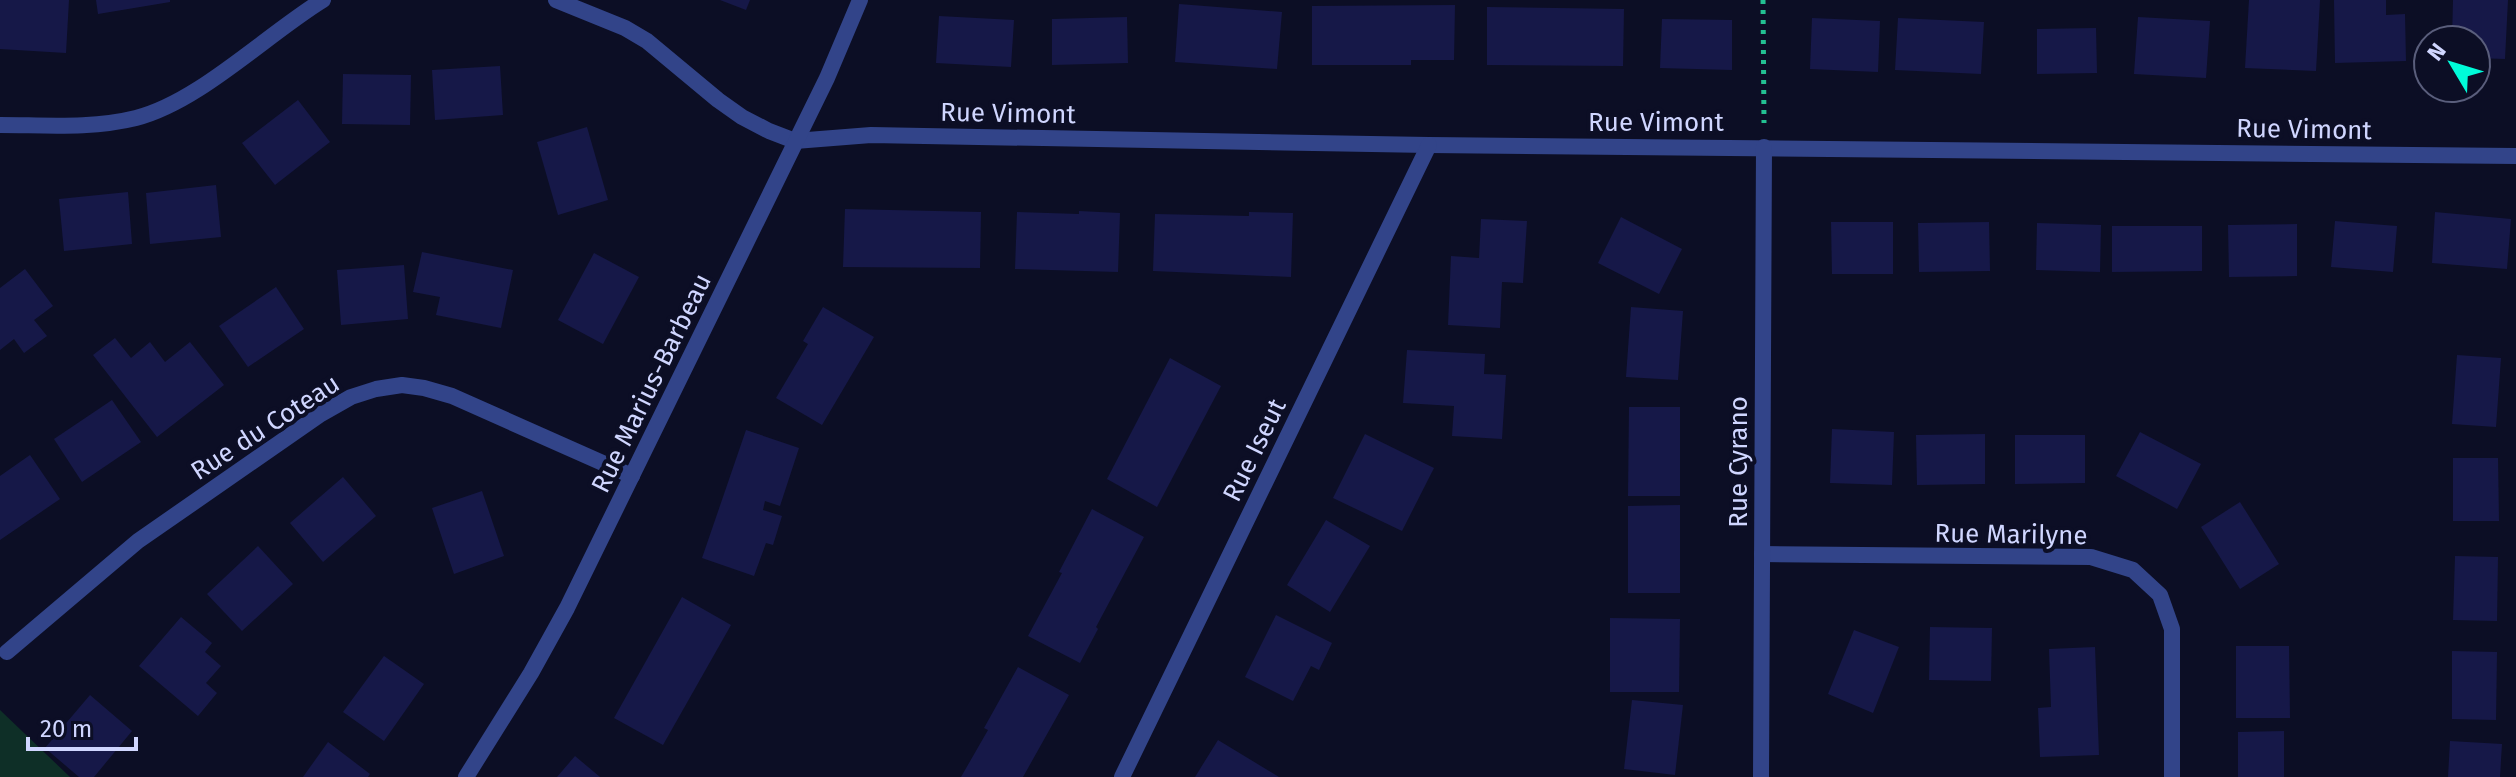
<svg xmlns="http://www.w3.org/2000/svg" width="2516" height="777" viewBox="0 0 2516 777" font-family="'Fira Sans',sans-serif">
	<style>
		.green { fill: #0e2f27 }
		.building { fill: #161848 }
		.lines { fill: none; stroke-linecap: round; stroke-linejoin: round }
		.path { stroke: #23c092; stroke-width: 5; stroke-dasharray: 4 6; stroke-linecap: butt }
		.street { stroke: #324489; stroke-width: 16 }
		.labels { text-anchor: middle; stroke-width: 8; stroke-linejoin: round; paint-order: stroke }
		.street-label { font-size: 26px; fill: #d0d6ff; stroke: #0c0e25 }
	</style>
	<rect width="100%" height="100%" fill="#0c0e25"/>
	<path class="green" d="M0 710 70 777H0Z"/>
	<g class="building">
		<path d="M0 0H69L66 53 0 49Z"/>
		<path d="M96 0H170V2L98 14Z"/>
		<path d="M720 0H750L746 10Z"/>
		<path d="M2249 0H2320L2316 71 2245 68Z"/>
		<path d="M2334 0H2386V15L2405 14 2406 61 2335 63Z"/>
		<path d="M2453 0H2508L2505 59 2476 58V40H2452Z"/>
		<path d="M1179 4 1282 12 1277 69 1175 62Z"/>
		<path d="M1455 5 1454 60H1411V65H1312V6Z"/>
		<path d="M1487 7 1624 9 1623 66 1487 65Z"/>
		<path d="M939 16 1014 20 1011 67 936 63Z"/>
		<path d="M1127 17 1128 63 1052 65V19Z"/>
		<path d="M2138 17 2210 21 2206 78 2134 74Z"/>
		<path d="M1812 18 1880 21 1878 72 1810 69Z"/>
		<path d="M1898 18 1984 22 1981 74 1895 70Z"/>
		<path d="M1662 19 1732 20V70L1660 68Z"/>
		<path d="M2096 28 2097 73 2037 74V29Z"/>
		<path d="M500 66 503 115 435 120 432 70Z"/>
		<path d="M343 74 411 75 410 125 342 124Z"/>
		<path d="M298 100 330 142 275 185 242 143Z"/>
		<path d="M587 127 608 200 558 215 537 142Z"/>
		<path d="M216 185 221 237 150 244 146 193Z"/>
		<path d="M128 192 132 244 64 251 59 199Z"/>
		<path d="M845 209 981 212 980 268 843 267Z"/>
		<path d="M1079 211 1120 213 1118 272 1015 269 1017 212 1079 214Z"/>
		<path d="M1249 212 1293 213 1291 277 1153 271 1155 214 1249 216Z"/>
		<path d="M2435 212 2511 219 2507 269 2432 263Z"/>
		<path d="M1621 217 1682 249 1659 294 1598 263Z"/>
		<path d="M1481 219 1527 221 1523 283 1502 282 1500 328 1448 325 1451 256 1479 258Z"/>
		<path d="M2335 221 2397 226 2393 272 2331 267Z"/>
		<path d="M1831 222H1893V274H1832Z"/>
		<path d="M1989 222 1990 271 1919 272 1918 223Z"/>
		<path d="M2037 223 2101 225 2100 272 2036 270Z"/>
		<path d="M2297 224V276L2229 277 2228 225Z"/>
		<path d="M2112 226H2202V271L2112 272Z"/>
		<path d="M422 252 513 270 501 328 436 315 440 297 413 292Z"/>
		<path d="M594 253 639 277 603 344 558 320Z"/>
		<path d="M404 265 408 319 341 325 337 270Z"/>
		<path d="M25 269 53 306 34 320 47 336 24 353 14 339 0 350V288Z"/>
		<path d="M276 287 304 329 248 367 219 326Z"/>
		<path d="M823 307 874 337 822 425 776 398 808 344 803 341Z"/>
		<path d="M1631 307 1683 311 1678 380 1626 377Z"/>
		<path d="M115 338 131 358 150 342 165 362 190 342 224 385 157 437 93 355Z"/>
		<path d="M1407 350 1485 354 1484 374 1506 375 1502 439 1452 436 1454 406 1403 403Z"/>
		<path d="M2457 355 2501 358 2496 427 2452 424Z"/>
		<path d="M1170 358 1221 386 1157 507 1107 479Z"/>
		<path d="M112 400 141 442 82 482 54 439Z"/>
		<path d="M1629 407H1680V496H1628Z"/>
		<path d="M1832 429 1894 432 1892 485 1830 483Z"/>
		<path d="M746 430 799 448 780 506 765 501 763 510 782 516 773 545 766 543 754 576 702 558Z"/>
		<path d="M2140 432 2201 464 2177 509 2116 476Z"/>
		<path d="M1365 434 1434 468 1402 531 1333 498Z"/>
		<path d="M1985 434V484L1917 485 1916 435Z"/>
		<path d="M2015 435H2085V483L2015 484Z"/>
		<path d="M30 455 60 499 0 540V476Z"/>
		<path d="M2453 458H2498L2499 521H2453Z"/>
		<path d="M343 477 376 516 323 562 290 523Z"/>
		<path d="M482 491 504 556 454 574 432 508Z"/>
		<path d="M2240 502 2279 564 2240 589 2201 527Z"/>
		<path d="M1680 505V593H1628V506Z"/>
		<path d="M1092 509 1144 537 1096 627 1098 629 1080 663 1028 636 1062 573 1059 572Z"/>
		<path d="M1326 520 1370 546 1330 612 1287 585Z"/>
		<path d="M258 546 293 584 242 631 207 594Z"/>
		<path d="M2455 556 2498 557 2497 621 2453 620Z"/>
		<path d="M682 597 731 625 663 745 614 718Z"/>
		<path d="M1276 615 1332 643 1319 670 1311 666 1293 701 1245 677Z"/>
		<path d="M181 617 212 643 205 652 221 666 206 683 217 693 198 716 139 666Z"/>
		<path d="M1610 618 1680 619 1679 692H1610Z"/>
		<path d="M1930 627 1992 628 1991 681 1929 680Z"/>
		<path d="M1854 630 1899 647 1873 713 1828 694Z"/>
		<path d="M2236 646H2289L2290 718H2236Z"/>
		<path d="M2095 647 2099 755 2040 757 2038 708 2051 707 2049 649Z"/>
		<path d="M2452 651 2497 652 2496 720 2452 719Z"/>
		<path d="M384 656 424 684 384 741 343 712Z"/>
		<path d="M1018 667 1069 695 1023 777H961L988 730 984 728Z"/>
		<path d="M90 695 132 731 94 777H79L45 748Z"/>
		<path d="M1632 700 1683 705 1675 775 1624 769Z"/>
		<path d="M2284 731V777H2238V732Z"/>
		<path d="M1218 740 1279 777H1195Z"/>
		<path d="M2450 741 2502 744 2500 777H2448Z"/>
		<path d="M328 742 370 774 368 777H303Z"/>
		<path d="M575 756 600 777H557Z"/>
	</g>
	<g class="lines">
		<path class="path" d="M1763 0 1764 123"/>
		<g class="street">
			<path d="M556 0 625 28 647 41 718 100 742 117 769 131 795 141 871 135 1429 145 2516 156"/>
			<path d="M0 125C45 125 92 129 136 118 199 102 266 35 323 0"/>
			<path d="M1762 554 2091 557 2133 570 2160 595 2172 629V777"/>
			<path d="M7 652 138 541 321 414 351 397 376 389 402 385 424 388 452 396 632 476"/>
			<path d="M466 777 531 673 567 608 827 78 860 0"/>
			<path d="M1122 777 1429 145"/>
			<path d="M1761 777 1764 147"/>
		</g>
	</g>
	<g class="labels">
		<g class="street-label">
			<text transform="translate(1008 113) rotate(1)" y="9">Rue Vimont</text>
			<text x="1656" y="131">Rue Vimont</text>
			<text transform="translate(2304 129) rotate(1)" y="9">Rue Vimont</text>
			<text transform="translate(651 383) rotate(-64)" y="9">Rue Marius-Barbeau</text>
			<text transform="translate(265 427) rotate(-33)" y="9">Rue du Coteau</text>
			<text transform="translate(1254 450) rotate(-64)" y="9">Rue Iseut</text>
			<text transform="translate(1738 462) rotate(-90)" y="9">Rue Cyrano</text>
			<text transform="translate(2011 534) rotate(1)" y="9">Rue Marilyne</text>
		</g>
	</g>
	<g transform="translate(2452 64) rotate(308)"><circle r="38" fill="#0c0e25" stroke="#5a5e7c" stroke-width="2"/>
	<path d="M0-6L14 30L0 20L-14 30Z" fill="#00fbd9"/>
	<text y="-12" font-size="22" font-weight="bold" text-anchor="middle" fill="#d0d6ff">N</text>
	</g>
	<path d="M28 737v12h108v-12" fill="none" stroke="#d0d6ff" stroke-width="4"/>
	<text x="40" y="737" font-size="24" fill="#d0d6ff" stroke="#0c0e25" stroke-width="6" paint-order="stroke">20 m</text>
</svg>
